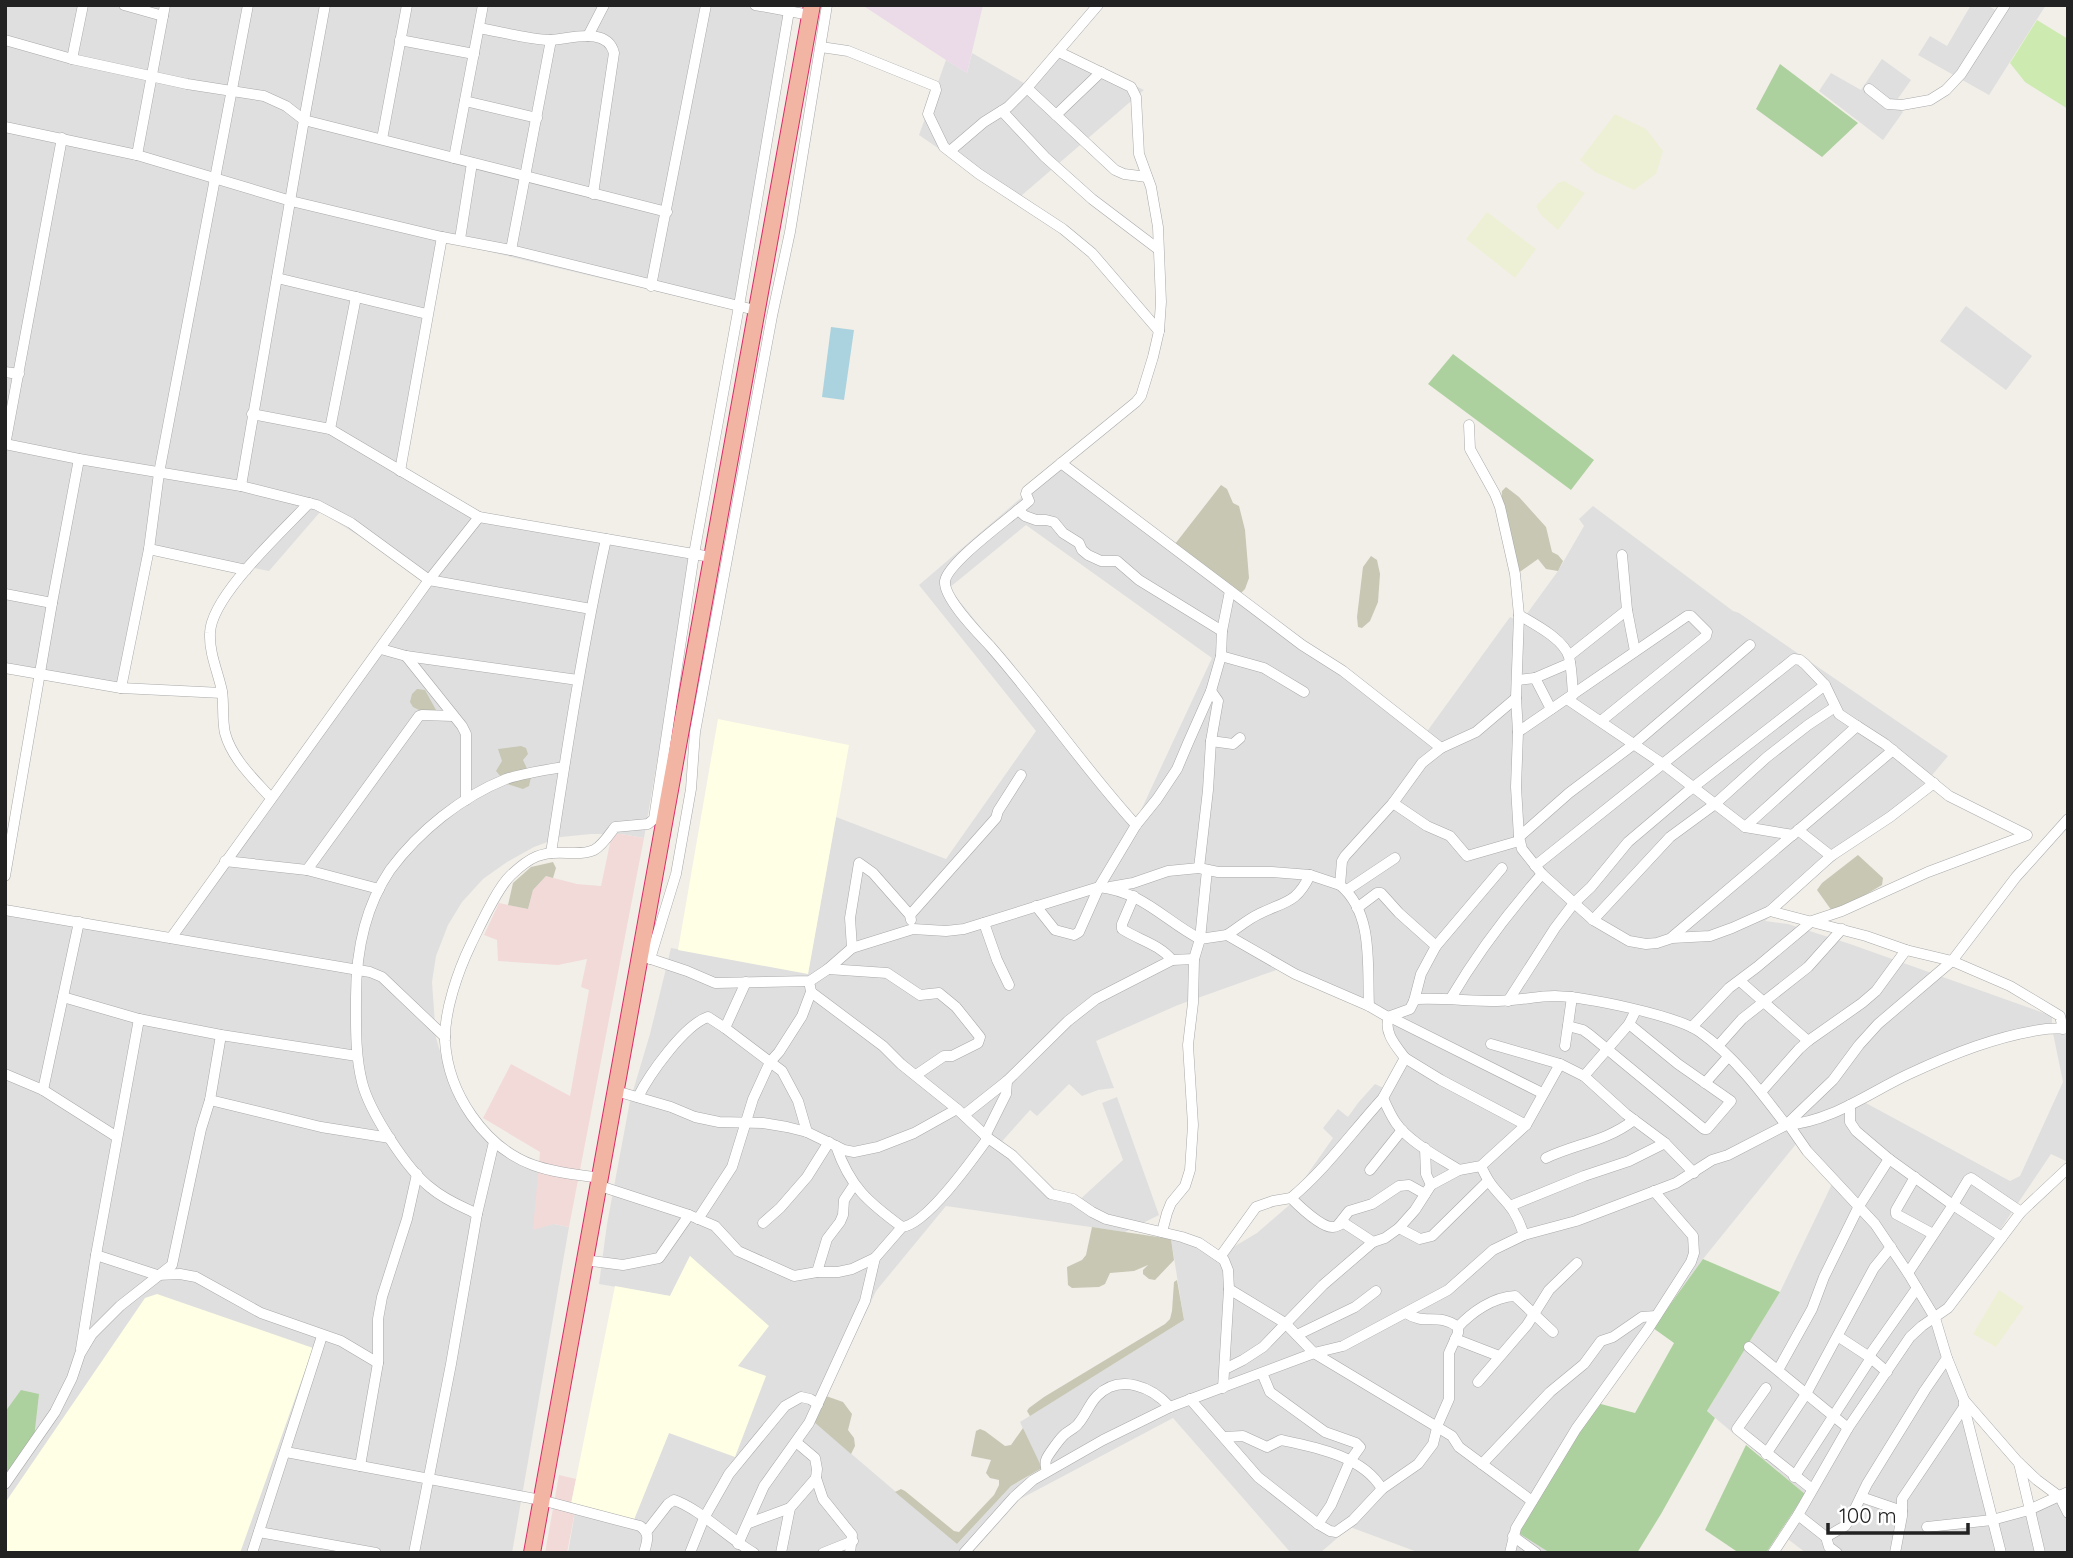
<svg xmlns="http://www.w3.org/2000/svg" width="2073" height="1558" viewBox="0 0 2073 1558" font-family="Quicksand,sans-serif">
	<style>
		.residential { fill: #e0dfdf; fill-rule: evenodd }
		.commercial { fill: #f2dad9 }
		.industrial { fill: #ebdbe8 }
		.education { fill: #ffffe5 }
		.construction { fill: #c7c7b4 }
		.farmland { fill: #eef0d5 }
		.grass { fill: #cdebb0 }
		.forest { fill: #add19e }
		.water { fill: #aad3df }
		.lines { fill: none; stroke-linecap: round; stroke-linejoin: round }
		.minor-casing { stroke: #a9a9a9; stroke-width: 11 }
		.trunk-casing { stroke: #dc2a67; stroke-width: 18 }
		.minor { stroke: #fff; stroke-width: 10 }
		.trunk { stroke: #f2b4a3; stroke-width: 16 }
	</style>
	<rect width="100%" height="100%" fill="#f2efe9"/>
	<g class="residential">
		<path d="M5 5H788L735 310 440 240 399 472 475 521 692 555 644 838 621 834H591L561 837 534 847 507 862 483 879 462 902 448 925 436 956 432 982 436 1038 443 1061 469 1116 538 1171 554 1224 569 1227 512 1553H5V907L172 936 432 580 320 512 269 571 146 546 119 686 5 667Z"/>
		<path d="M1971 5H1987L2000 13 2006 5H2046L1989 95 1918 55 1930 36 1947 46Z"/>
		<path d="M1059 52 1067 53 1144 90 1015 201 919 135 946 60 967 73 972 53 1029 86Z"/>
		<path d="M1882 59 1911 80 1894 104 1903 112 1883 140 1819 91 1831 73 1861 90Z"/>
		<path d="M1966 306 2032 356 2006 390 1940 341Z"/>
		<path d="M1062 463 1423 737 1510 617 1521 622 1558 571 1584 526 1579 519 1593 506 1733 611 1739 613 1948 756 1928 780 1765 921 1788 924 1850 944 2052 1016V1031L2007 1040 1953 1060 1915 1075 1864 1102 2010 1181 2020 1176 2063 1082 2053 1033 2068 1032V1162L2051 1154 1938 1322 1993 1522 2068 1495V1553H1806L1780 1533 1805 1494 1707 1411 1780 1292 1832 1184 1796 1144 1703 1259 1577 1431 1518 1532 1550 1553H1420L1350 1527 1320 1553H1291L1173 1418 1020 1499 972 1553H568L576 1506 633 1522 669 1433 765 1376 737 1367 690 1256 670 1296 599 1284 607 1224 630 1101 650 1034 671 948 808 973 836 817 946 859 1036 731 919 585ZM1026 525 1212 658 1136 821 949 588ZM1279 969 1388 1016 1401 1062 1390 1091 1375 1084 1358 1103 1348 1117 1338 1109 1323 1128 1333 1138 1302 1182 1309 1188 1257 1233 1235 1246 1219 1259 1205 1250 1171 1239 1184 1320 1020 1422 1042 1469 1011 1486 957 1544 814 1422 876 1291 946 1206 1125 1232 1159 1215 1117 1097 1102 1103 1123 1160 1076 1203 1044 1191 997 1147 1030 1110 1037 1116 1069 1084 1082 1096 1098 1090 1114 1088 1096 1041 1178 1005Z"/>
	</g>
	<g class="commercial">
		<path d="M612 834H621L644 838 569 1227 554 1224 533 1230 540 1152 483 1118 511 1064 570 1096 589 990 581 987 587 959 558 965 498 961 497 940 484 935 499 903 528 909 533 890 546 876 577 884 601 886Z"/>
		<path d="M559 1475 576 1479 571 1504 576 1506 567 1553H545Z"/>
	</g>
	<path class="industrial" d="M862 5H983L967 73 946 60Z"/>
	<g class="education">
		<path d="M718 719 849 745 808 974 678 950Z"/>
		<path d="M690 1256 769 1326 738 1366 766 1376 735 1457 669 1433 633 1522 571 1504 615 1286 670 1296Z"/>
		<path d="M157 1294 313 1348 240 1553H5V1503L145 1298Z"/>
	</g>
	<g class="construction">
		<path d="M1221 485 1227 489 1233 503 1239 506 1245 530 1249 578 1245 589 1238 596 1175 544Z"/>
		<path d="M1506 487 1519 497 1546 527 1552 552 1558 555 1563 561 1558 571 1546 569 1538 559 1517 574 1501 504 1502 491Z"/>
		<path d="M1371 556 1377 560 1380 574 1378 602 1370 621 1362 628 1358 627 1357 617 1363 567Z"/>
		<path d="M417 689 425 690 436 710 425 713 413 707 410 702 412 694Z"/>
		<path d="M521 746 526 748 528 754 523 760 531 777 529 786 523 789 507 784 496 771 502 761 498 749Z"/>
		<path d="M1858 855 1883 878 1882 885 1853 902 1832 911 1817 890 1822 883Z"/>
		<path d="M553 862 556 868 553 878 546 876 533 890 528 909 508 905 513 883 531 867Z"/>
		<path d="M1092 1227 1171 1239 1174 1260 1155 1280 1149 1279 1143 1274V1270L1148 1265 1134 1271 1110 1273 1105 1284 1099 1287 1072 1288 1068 1285 1067 1267 1082 1260 1086 1255Z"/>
		<path d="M1177 1280 1184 1320 1030 1416 1027 1411 1029 1408 1044 1397 1165 1324 1170 1319 1172 1311 1174 1282Z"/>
		<path d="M826 1396 843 1402 852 1414 848 1430 854 1438 855 1446 851 1454 814 1422Z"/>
		<path d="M1023 1428 1042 1468 1011 1486 957 1544 895 1492 901 1489 905 1491 954 1531 959 1532 994 1495 999 1485V1480L990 1478 986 1473 991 1460 971 1456 976 1431 980 1429 985 1431 1005 1446 1011 1445Z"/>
	</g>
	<g class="farmland">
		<path d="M1615 114 1646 129 1663 151 1656 174 1634 190 1595 172 1580 160Z"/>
		<path d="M1564 181 1585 193 1558 230 1541 215 1536 206 1558 183Z"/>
		<path d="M1487 212 1536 249 1515 278 1466 239Z"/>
		<path d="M1999 1290 2024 1307 1996 1347 1973 1334Z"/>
	</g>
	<path class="grass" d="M2037 20 2068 39V109L2025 82 2010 63Z"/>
	<g class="forest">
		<path d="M1780 64 1858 123 1822 157 1756 109Z"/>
		<path d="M1453 354 1594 460 1571 490 1428 384Z"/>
		<path d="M1703 1259 1780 1292 1707 1411 1715 1418 1661 1514 1637 1553H1550L1517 1532 1597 1403 1635 1413 1674 1343 1653 1328Z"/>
		<path d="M21 1390 39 1394 33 1447 5 1487V1412Z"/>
		<path d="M1746 1445 1805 1494 1766 1553H1739L1705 1530Z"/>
	</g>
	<path class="water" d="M831 327 854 330 844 400 822 397Z"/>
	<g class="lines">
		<g class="minor-casing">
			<g id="minor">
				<path d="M124 5 163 16"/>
				<path d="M755 5 810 15"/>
				<path d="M479 28C502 32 527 39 550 40 567 40 607 25 614 53L593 194"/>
				<path d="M588 36 604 5"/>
				<path d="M5 40 72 59 187 84 264 96 286 106 304 120 667 212"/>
				<path d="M400 40 474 54"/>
				<path d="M821 47 848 51 935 86 936 90 928 114 944 147 979 174 1063 229 1092 253 1159 331"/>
				<path d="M72 59 83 5"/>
				<path d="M1027 88 1056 115 1101 72"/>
				<path d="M1869 89 1888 104 1902 105 1930 100 1946 90 1961 74 2005 5"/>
				<path d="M465 101 537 118"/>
				<path d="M1002 111 1045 157 1092 199 1158 249"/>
				<path d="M1056 115 1115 170 1124 174 1147 177"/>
				<path d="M5 127 137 155 291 201 442 237 511 250 755 310"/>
				<path d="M382 139 407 5"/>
				<path d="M950 151 984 122 1008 107 1027 88 1098 5"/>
				<path d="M137 155 165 5"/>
				<path d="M454 158 483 5"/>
				<path d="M460 239 472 163"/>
				<path d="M511 250 551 40"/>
				<path d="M277 278 427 314"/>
				<path d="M651 286 706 5"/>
				<path d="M5 372 19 374"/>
				<path d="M252 414 330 429 479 517 711 557"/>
				<path d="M1469 425 1470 449 1495 494 1500 507 1515 574 1519 615 1516 698 1518 732 1516 787 1519 837 1522 849 1542 874 1593 920 1629 941 1646 944 1657 943 1672 938 1710 936 1732 928 1770 911 1866 936 1906 950 1952 961 2010 986 2060 1016 2063 1029"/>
				<path d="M330 429 356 297"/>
				<path d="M5 444 79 459 241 486 317 505 351 523 429 580 591 609"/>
				<path d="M5 445 62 138"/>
				<path d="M1061 463 1302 645 1343 671 1441 748"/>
				<path d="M400 471 442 237"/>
				<path d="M241 486 304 120 325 5"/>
				<path d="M1018 510 1029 501 1026 494 1027 491 1136 402 1141 396 1153 357 1159 331 1161 302 1158 227 1151 187 1139 154 1136 97 1131 87 1059 52"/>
				<path d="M149 549 246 570"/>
				<path d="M1622 555 1627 610 1635 651"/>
				<path d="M5 594 52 603"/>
				<path d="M1519 615C1534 624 1564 639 1569 657 1572 669 1572 683 1573 695"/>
				<path d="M381 649 406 656 578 680"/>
				<path d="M406 656 462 726 466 734V800"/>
				<path d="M1221 656 1264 668 1304 692"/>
				<path d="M1569 656 1627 610"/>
				<path d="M5 668 121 688 222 693"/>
				<path d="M1535 678 1570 663"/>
				<path d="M1518 680 1535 678 1551 709"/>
				<path d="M121 688 149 549 159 473 248 5"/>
				<path d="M1567 699 1663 764 1745 827 1857 726 1885 744 1949 796 2027 835 1928 872 1842 911 1812 921 1757 967 1729 988 1692 1027"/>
				<path d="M1518 732 1687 616H1691L1707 632 1706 636 1601 721"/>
				<path d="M1211 741 1233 744 1240 738"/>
				<path d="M271 798C254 779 232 759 225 733 222 720 224 704 222 691 218 672 209 653 210 633 211 596 283 531 309 503"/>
				<path d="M1393 803 1427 826 1450 836 1467 856 1519 841"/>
				<path d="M1136 825C1084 768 1041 704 990 646 978 633 943 598 945 581 948 563 1003 523 1018 510L1025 516 1036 520H1046L1054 522 1063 533 1079 543 1082 550 1088 555 1101 561H1117L1139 580 1222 631"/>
				<path d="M1745 827 1793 835"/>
				<path d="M1798 830 1831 856"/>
				<path d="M1519 837 1569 793 1634 744 1750 645"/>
				<path d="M551 853C567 748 583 643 606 539"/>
				<path d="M225 861 307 870 379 889"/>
				<path d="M1535 866 1794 659 1800 660 1805 664 1825 685 1839 714 1857 726"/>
				<path d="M1199 868 1208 790 1211 741 1218 701 1211 691"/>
				<path d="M307 870 419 716 422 715 453 716"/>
				<path d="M5 876 52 603 79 459"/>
				<path d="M1110 887 1133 883 1168 871 1199 868 1218 872H1272L1310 875 1340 885"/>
				<path d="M1347 890 1395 858"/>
				<path d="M1134 896 1122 924V929C1139 940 1159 944 1172 960"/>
				<path d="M1036 906 1055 930 1074 935 1079 932 1099 887 1136 825 1157 799 1177 769 1188 743 1211 691 1221 656 1222 631 1230 591"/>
				<path d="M1357 908 1377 893H1381L1399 913 1436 946"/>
				<path d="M5 910 370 972 382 977 445 1037"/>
				<path d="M1770 911 1831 856 1890 817 1934 783"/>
				<path d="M910 915 996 818 998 811 1021 775"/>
				<path d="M1593 920 1670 837 1715 804 1767 757 1808 725 1835 707"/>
				<path d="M984 923 997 960 1009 985"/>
				<path d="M1227 935C1238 928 1248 919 1259 914 1285 901 1296 904 1310 875"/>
				<path d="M1672 937 1893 750"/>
				<path d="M171 938 429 580 479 517"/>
				<path d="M852 948 850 918 859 863 873 873 910 915 911 920"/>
				<path d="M639 955 687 971 715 983 810 981 828 969 852 948 913 929 946 931 964 929 1099 887C1143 892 1164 920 1200 939L1227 935 1295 974 1369 1006 1388 1017 1410 1009 1414 1001 1417 999C1444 998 1470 1001 1497 1001 1517 1001 1536 996 1555 996 1586 997 1676 1015 1700 1032 1734 1056 1761 1092 1786 1125"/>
				<path d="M650 959 676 874 691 789 695 732 772 316 790 232 827 5"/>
				<path d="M828 969 887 973 920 995 939 993 956 1007 980 1037 978 1043 952 1056H944L916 1075"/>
				<path d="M1740 981 1808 1041 1862 1003 1876 991 1906 950"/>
				<path d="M811 992 883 1046 901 1064 957 1109 988 1138 1012 1155 1051 1194 1073 1199 1092 1212 1106 1219 1182 1237 1199 1243 1224 1260 1228 1270 1229 1289 1223 1388"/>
				<path d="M63 997 139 1019 221 1035 357 1056"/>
				<path d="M1451 998C1478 952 1506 915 1542 874"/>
				<path d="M1414 1001 1421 974 1436 946 1502 868"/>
				<path d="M1508 1001 1555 928 1574 903 1591 887 1628 842 1687 792 1825 685"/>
				<path d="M1369 1006C1367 966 1374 913 1340 885L1342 861 1345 856 1393 803 1422 763 1441 748 1476 732 1516 698"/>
				<path d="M1390 1017 1542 1093"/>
				<path d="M1568 1026 1583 1030 1590 1035 1704 1129H1707L1731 1101 1678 1064 1629 1024"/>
				<path d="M725 1028 746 982"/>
				<path d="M1491 1044 1560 1064 1584 1076 1626 1114 1665 1143 1694 1173"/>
				<path d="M1565 1046 1572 997"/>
				<path d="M1718 1046 1742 1019 1808 967 1842 929"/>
				<path d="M1405 1058 1441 1080 1526 1125"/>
				<path d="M5 1074 43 1090 117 1137"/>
				<path d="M1584 1076 1629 1024 1636 1010"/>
				<path d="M1705 1083 1728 1057"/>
				<path d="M43 1090 79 922"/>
				<path d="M616 1091 671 1107 695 1117 719 1122 763 1123 787 1127 807 1132 844 1150 854 1152 878 1147 914 1133 957 1109"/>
				<path d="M1761 1092 1799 1049 1808 1041"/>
				<path d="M638 1097C649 1075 684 1025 708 1017L725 1028 782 1071 798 1101 807 1132"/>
				<path d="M1383 1098C1387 1107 1391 1116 1396 1123 1409 1142 1440 1158 1459 1170"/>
				<path d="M210 1100 321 1127 390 1138"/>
				<path d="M1850 1105V1122L1856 1131 1889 1159 1953 1205 1908 1273"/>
				<path d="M964 1115 1007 1081 1068 1021 1096 999 1172 960 1194 959"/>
				<path d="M1786 1125C1831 1122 1870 1092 1909 1074 1952 1054 1999 1035 2046 1029 2053 1028 2061 1029 2068 1028"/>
				<path d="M1789 1125 1807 1151 1875 1224 1908 1273 1935 1318 1947 1358 1964 1400 2018 1462 2037 1480 2060 1497 2068 1513"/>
				<path d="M985 1136 1006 1094 1007 1081"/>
				<path d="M836 1146C850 1187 868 1202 902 1227"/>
				<path d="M1425 1148 1426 1174 1431 1185"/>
				<path d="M1546 1158C1578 1143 1605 1142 1634 1120"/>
				<path d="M1481 1166C1490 1186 1495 1189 1508 1204 1516 1213 1520 1224 1524 1235"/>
				<path d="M1370 1170 1402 1130"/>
				<path d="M1915 1177 1896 1210V1214L1933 1234"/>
				<path d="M601 1178C579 1175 555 1173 533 1165 484 1147 448 1093 445 1041 444 1011 458 971 471 944 480 926 497 888 511 875 530 857 541 851 568 853 576 853 586 854 594 850 602 846 609 835 615 827L648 824 654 819 694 554 739 306 790 5"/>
				<path d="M600 1186 689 1215 715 1226 738 1251 794 1276 817 1272H838L852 1269 875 1258"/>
				<path d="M1291 1198C1326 1169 1352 1132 1383 1098L1405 1058C1396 1046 1383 1032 1389 1017"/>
				<path d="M1510 1206 1584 1176 1629 1161 1665 1143"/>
				<path d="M477 1214C461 1206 445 1200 431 1188 407 1170 369 1111 362 1082 355 1054 356 1025 356 997 356 953 365 907 390 870 419 831 461 797 506 779 525 773 545 770 564 767"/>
				<path d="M698 1219 732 1167 753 1099 770 1062 779 1052 802 1016 811 992 810 986"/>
				<path d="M763 1223 780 1208 807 1177 829 1142"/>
				<path d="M1338 1225 1349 1211 1372 1204 1399 1186 1409 1185 1425 1194"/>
				<path d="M1399 1228 1420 1239 1432 1236 1488 1181"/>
				<path d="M1162 1232 1167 1213 1171 1203 1185 1186 1190 1170 1193 1125 1188 1045 1193 1003 1194 959 1200 939 1207 870"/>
				<path d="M2002 1237 1953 1205 1968 1180 1971 1178 2021 1212"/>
				<path d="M96 1255 157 1275 180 1274 196 1277 261 1313 341 1341 378 1363"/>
				<path d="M1220 1257 1256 1207 1273 1201 1291 1198C1299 1206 1322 1228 1333 1227 1337 1227 1340 1224 1344 1223L1373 1242 1385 1238 1399 1228 1415 1210 1431 1185 1459 1170 1481 1166 1526 1125 1560 1064"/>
				<path d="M584 1260 623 1265 659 1258 689 1215"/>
				<path d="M817 1272 827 1239 840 1222 843 1215 844 1200 854 1185"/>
				<path d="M1229 1289 1285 1323 1314 1353 1452 1436 1459 1447 1532 1501"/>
				<path d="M1406 1313C1425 1326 1437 1312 1458 1327"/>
				<path d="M1297 1335 1355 1307 1376 1291"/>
				<path d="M1839 1337 1871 1358 1887 1372"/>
				<path d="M1455 1339 1499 1356"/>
				<path d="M1749 1347 1848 1428"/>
				<path d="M81 1349 96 1255 139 1019"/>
				<path d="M1869 1356 1917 1288"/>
				<path d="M1225 1369 1243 1360 1263 1347 1323 1285 1373 1242"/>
				<path d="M1778 1370 1812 1309 1824 1277 1859 1206 1889 1159"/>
				<path d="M1262 1373 1270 1392 1325 1432 1356 1443 1360 1447 1350 1461 1331 1505 1318 1524"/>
				<path d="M1478 1382 1527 1325 1549 1290 1577 1263"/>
				<path d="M1766 1388 1737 1429 1812 1489"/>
				<path d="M1190 1399 1258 1477 1318 1524 1330 1531 1336 1532 1353 1520 1382 1489 1418 1464 1433 1444 1438 1424 1449 1399V1353L1458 1333V1327C1472 1312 1493 1297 1515 1296L1553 1332"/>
				<path d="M1964 1407 2001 1553"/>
				<path d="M1224 1437 1243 1436 1267 1447 1281 1440C1315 1447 1363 1456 1382 1489"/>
				<path d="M796 1442 815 1458 817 1469 816 1478 823 1499 852 1535 850 1553"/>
				<path d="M286 1452 541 1500 640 1526C651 1534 647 1541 644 1553"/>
				<path d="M1766 1454 1806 1394 1874 1268 1891 1247"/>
				<path d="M2019 1463 2040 1553"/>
				<path d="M1482 1464 1550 1392 1584 1364 1601 1341 1613 1337 1642 1317 1656 1316"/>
				<path d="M360 1466 378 1363V1319L382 1297 407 1219 417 1174"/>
				<path d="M1047 1471C1046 1468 1045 1463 1046 1460 1047 1456 1061 1437 1065 1434 1070 1430 1075 1428 1078 1424 1086 1415 1089 1404 1097 1396 1120 1373 1152 1387 1170 1407"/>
				<path d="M1794 1477 1871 1358"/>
				<path d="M5 1484 55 1412 72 1378 80 1354 92 1334 120 1306 172 1265 201 1129 210 1100 221 1035"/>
				<path d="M1861 1497 1902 1511"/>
				<path d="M1798 1515 1826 1537 1845 1526 1850 1519 1867 1484 1925 1390 1947 1358"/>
				<path d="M749 1523 790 1508"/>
				<path d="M1927 1527 1992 1520 2029 1510 2068 1492"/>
				<path d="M647 1531 668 1504 674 1500C700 1509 728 1538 754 1553"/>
				<path d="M259 1532 376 1553"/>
				<path d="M1513 1536 1536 1553"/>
				<path d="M1826 1537 1829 1547 1837 1553"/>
				<path d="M738 1544 764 1486 809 1423 865 1301 875 1258 902 1227C926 1225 973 1159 988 1138"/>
				<path d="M252 1553 322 1336"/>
				<path d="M414 1553 451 1364 477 1214 494 1142"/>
				<path d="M690 1553 704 1518 729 1474 785 1406 801 1397 810 1399 818 1404"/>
				<path d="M781 1553 790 1508 816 1478"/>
				<path d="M823 1553 853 1541"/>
				<path d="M964 1553 1014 1497 1033 1480 1103 1440 1170 1407 1314 1353 1343 1346 1448 1290 1493 1250 1524 1235 1576 1221 1676 1183 1712 1160 1728 1155 1786 1125 1833 1080 1859 1045 1878 1024 1952 961 2016 877 2068 819"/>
				<path d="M1510 1553 1516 1528 1576 1429 1648 1329 1691 1262 1694 1253 1693 1236 1654 1191"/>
				<path d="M1773 1553 1798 1515 1848 1428 1910 1337 1922 1326 1948 1308 2021 1212 2068 1168"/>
				<path d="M1895 1553 1902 1516V1499L1964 1407V1400"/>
			</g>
		</g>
		<g class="trunk-casing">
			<path id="trunk" d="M532 1553C628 1037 716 521 812 5"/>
		</g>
		<use href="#minor" class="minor"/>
		<use href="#trunk" class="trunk"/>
	</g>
	<rect width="2073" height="1558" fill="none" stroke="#222222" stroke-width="14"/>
	<path d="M1828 1523v10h140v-10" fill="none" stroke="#222222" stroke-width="3.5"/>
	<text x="1839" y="1523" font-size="21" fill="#222222" stroke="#ffffff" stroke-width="5" paint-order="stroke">100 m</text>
</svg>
